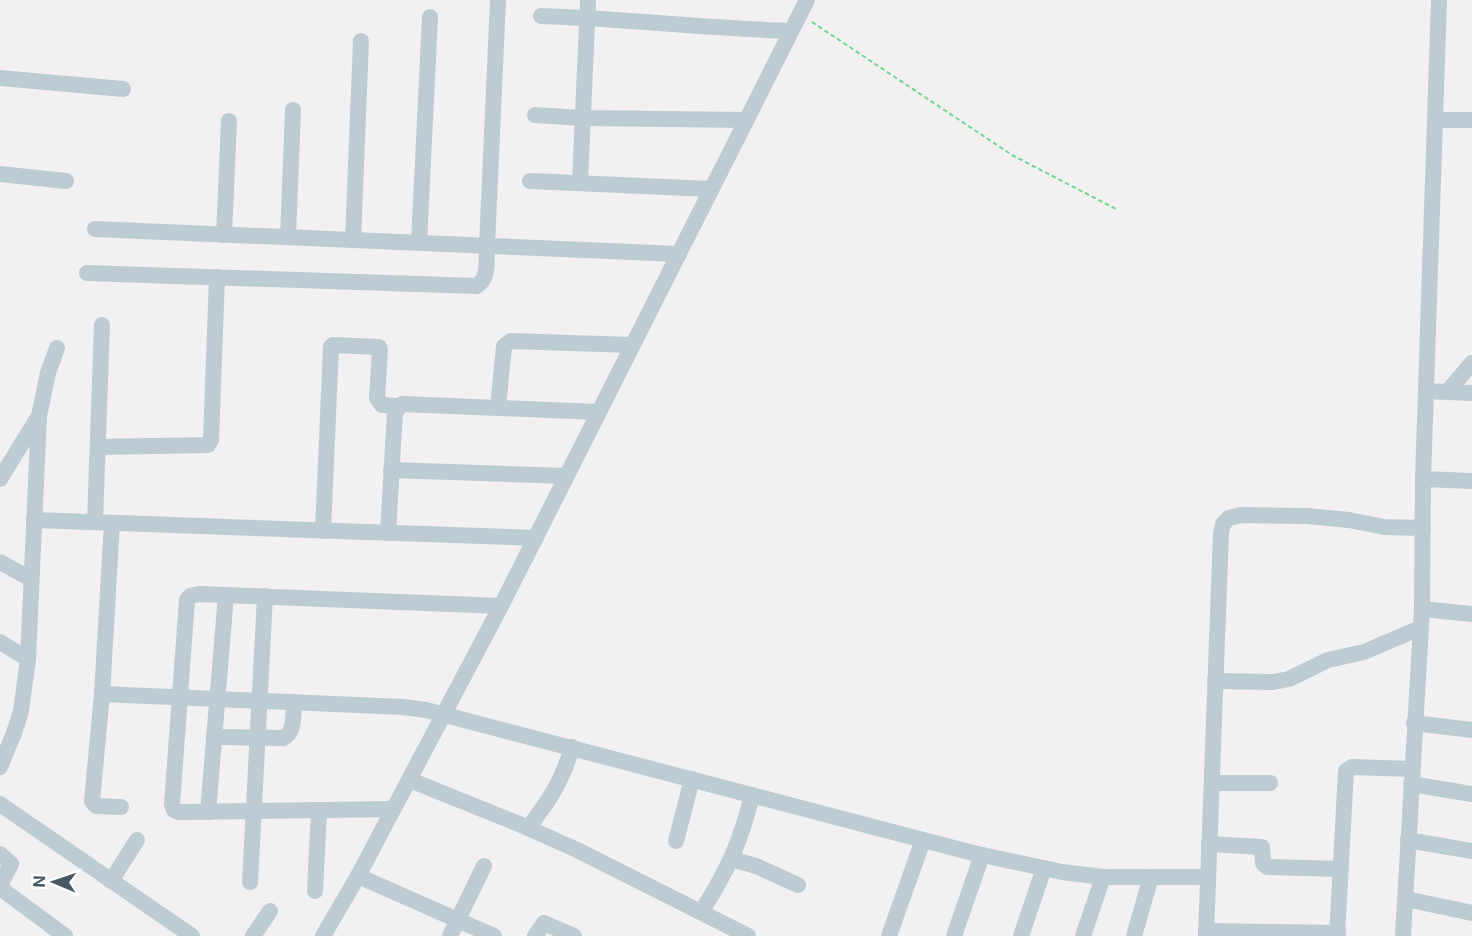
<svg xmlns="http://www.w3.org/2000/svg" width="1472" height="936" viewBox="0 0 1472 936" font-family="Inter,sans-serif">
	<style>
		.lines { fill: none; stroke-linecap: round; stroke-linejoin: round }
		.path { stroke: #6ed794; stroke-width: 2; stroke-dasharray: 4.5 3; stroke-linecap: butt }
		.minor { stroke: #bdcbd2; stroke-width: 16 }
	</style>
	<rect width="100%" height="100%" fill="#f3f0f1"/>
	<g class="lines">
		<path class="path" d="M812 22 1012 155 1116 209"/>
		<g class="minor">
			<path d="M541 16C624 19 707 28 791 31"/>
			<path d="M0 78 123 89"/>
			<path d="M535 115 583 118 746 120"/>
			<path d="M1436 120H1472"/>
			<path d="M0 174 66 181"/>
			<path d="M530 181 710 189"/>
			<path d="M580 183 588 0"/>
			<path d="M95 229 679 254"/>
			<path d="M224 235 229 121"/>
			<path d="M288 237 293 110"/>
			<path d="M353 240 361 41"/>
			<path d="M419 243 430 17"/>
			<path d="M87 273 476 286C490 279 486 260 487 246L498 0"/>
			<path d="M1426 391 1472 393"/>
			<path d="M1448 391 1472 363"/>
			<path d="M498 407 504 346 511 341 632 345"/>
			<path d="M98 447 208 445 211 440 217 277"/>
			<path d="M391 470 567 476"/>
			<path d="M0 479 37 419"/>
			<path d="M1423 479 1472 481"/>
			<path d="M34 520 536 538"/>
			<path d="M95 522 102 325"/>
			<path d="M112 523 102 694 92 801 96 806 121 807"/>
			<path d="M323 531 331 347 333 345 379 347 380 350 377 398 382 405 398 406"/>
			<path d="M388 533 395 412 402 404 598 412"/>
			<path d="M0 562 31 579"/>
			<path d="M1422 609 1472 614"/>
			<path d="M0 642 28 659"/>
			<path d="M1215 681 1273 682 1289 679 1328 660 1364 652 1420 628"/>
			<path d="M102 694 403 707 426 710 973 853 1062 872 1103 877H1208"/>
			<path d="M1414 723 1472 730"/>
			<path d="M214 737 283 738C295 733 293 715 294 703"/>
			<path d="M0 767 14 733 21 711 28 659 39 416 48 373 57 348"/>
			<path d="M410 780 519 824 575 849 748 936"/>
			<path d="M1212 783H1270"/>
			<path d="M1411 784 1472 794"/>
			<path d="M0 804 192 936"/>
			<path d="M393 809 179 812 174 810 172 804 187 600 190 596 199 594 501 606"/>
			<path d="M208 812 226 595"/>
			<path d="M528 828C550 799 562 782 572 747"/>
			<path d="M1408 840 1472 851"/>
			<path d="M676 841 692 779"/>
			<path d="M1209 844 1262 847 1263 863 1267 867 1341 869"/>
			<path d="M0 854 11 864 1 883 4 891 65 936"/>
			<path d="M732 859 756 866 798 885"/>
			<path d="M358 876 494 936"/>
			<path d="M111 881 137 840"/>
			<path d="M250 882 265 596"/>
			<path d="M315 891 319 810"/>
			<path d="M1406 899 1472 913"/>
			<path d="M701 912C727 872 741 841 752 795"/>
			<path d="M1206 931 1338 933"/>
			<path d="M253 936 270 911"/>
			<path d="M323 936 358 876 501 606 807 0"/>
			<path d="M450 936 484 866"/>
			<path d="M535 936 544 923 574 936"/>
			<path d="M889 936 923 840"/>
			<path d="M954 936 982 855"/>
			<path d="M1021 936 1044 868"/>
			<path d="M1083 936 1103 877"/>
			<path d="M1134 936 1151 877"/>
			<path d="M1206 936 1221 533 1223 524 1229 518 1241 515 1307 516 1349 520 1384 527 1423 528"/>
			<path d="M1337 936 1346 771 1352 767 1412 769"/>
			<path d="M1403 936 1422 609 1423 479 1439 0"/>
		</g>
	</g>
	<g transform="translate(54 882) rotate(272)" stroke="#ffffff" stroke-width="4.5" paint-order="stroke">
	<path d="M0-4.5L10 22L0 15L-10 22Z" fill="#465861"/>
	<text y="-9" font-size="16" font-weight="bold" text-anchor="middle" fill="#465861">N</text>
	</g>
</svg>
